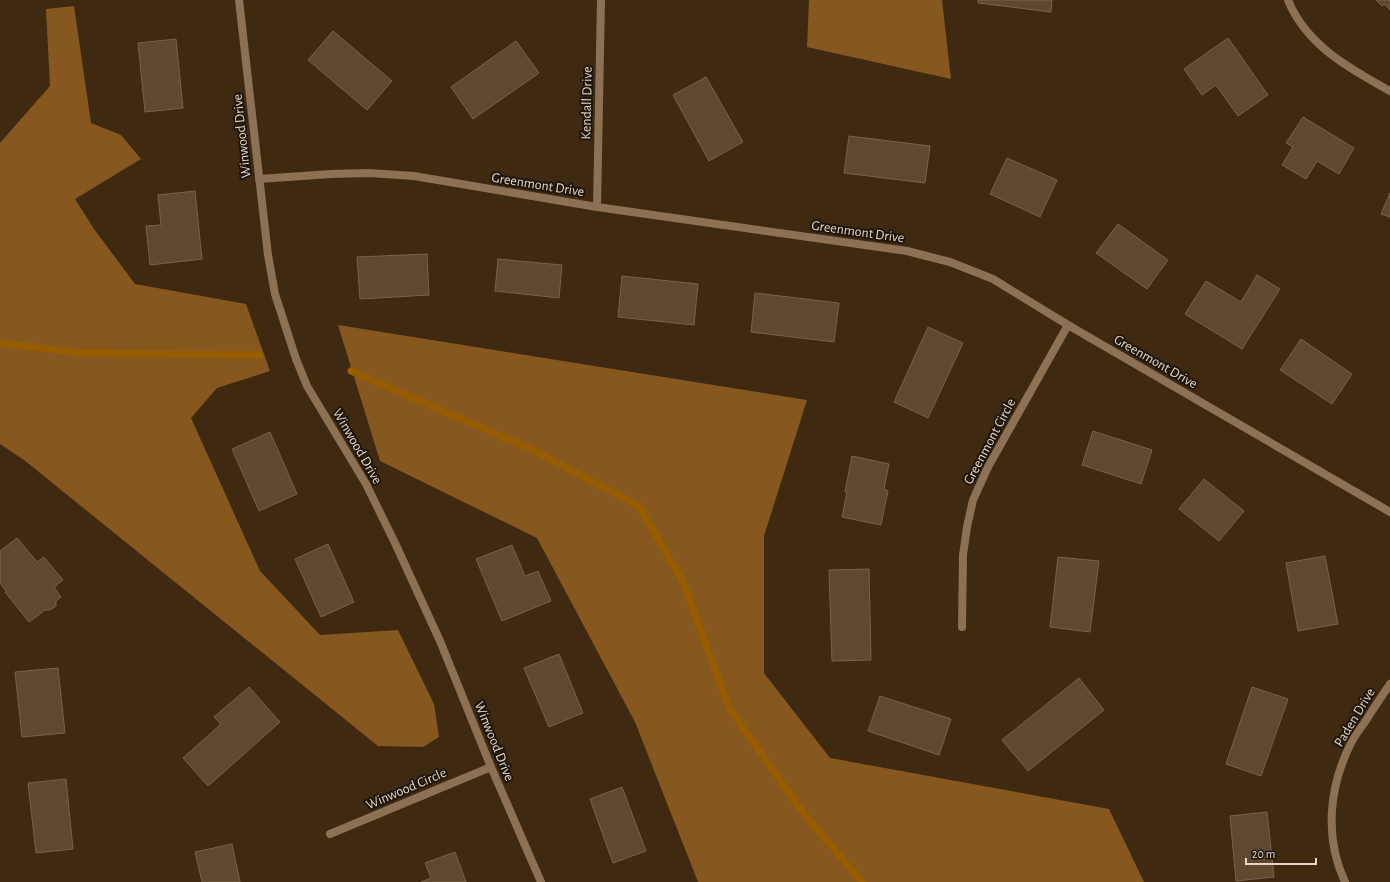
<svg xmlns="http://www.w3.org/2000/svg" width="1390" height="882" viewBox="0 0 1390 882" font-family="'Alegreya Sans',sans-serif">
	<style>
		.forest { fill: #86581f }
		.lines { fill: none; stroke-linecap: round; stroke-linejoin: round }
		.stream { stroke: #985d00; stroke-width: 7 }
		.building { fill: #5f482f; stroke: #7a6249 }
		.minor { stroke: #8c7155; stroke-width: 8 }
		.labels { text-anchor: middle; stroke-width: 4; stroke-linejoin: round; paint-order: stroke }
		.street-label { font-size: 14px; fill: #e5d7c9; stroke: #1e150a }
	</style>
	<rect width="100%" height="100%" fill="#3f2911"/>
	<g class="forest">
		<path d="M809 0H942L951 79 807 47Z"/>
		<path d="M74 6 91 123 121 135 141 159 75 199 94 229 135 284 246 304 270 371 217 388 191 418 260 571 320 635 398 630 434 704 439 737 423 747 378 746 24 460 0 444V143L50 86 46 9Z"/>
		<path d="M338 325 807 400 764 536V673L830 758 1109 809 1144 882H698L635 722 537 538 380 461Z"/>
	</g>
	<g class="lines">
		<g class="stream">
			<path d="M0 343 82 353 260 355"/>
			<path d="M351 371 533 450 639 506 683 582 729 708 804 814 862 882"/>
		</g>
	</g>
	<g class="building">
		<path d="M978 0H1052L1051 12 978 3Z"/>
		<path d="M1376 0H1390V10L1384 4 1382 6Z"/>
		<path d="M333 31 392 81 367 110 308 60Z"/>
		<path d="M1228 38 1268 95 1238 116 1216 85 1202 95 1184 69Z"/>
		<path d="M176 39 183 108 145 112 138 43Z"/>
		<path d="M516 41 539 73 473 119 451 87Z"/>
		<path d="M706 77 743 142 709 161 673 95Z"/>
		<path d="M1303 117 1354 148 1339 174 1317 161 1306 179 1282 165 1293 147 1286 143Z"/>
		<path d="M849 136 930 146 925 183 844 173Z"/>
		<path d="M1007 158 1057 180 1040 217 990 194Z"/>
		<path d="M195 191 202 259 150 265 146 226 161 225 158 195Z"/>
		<path d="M1390 193V217L1381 214Z"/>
		<path d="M1118 224 1168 260 1147 289 1096 253Z"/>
		<path d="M427 254 429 295 360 299 357 257Z"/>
		<path d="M498 259 562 265 559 298 495 291Z"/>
		<path d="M1257 275 1280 289 1242 349 1185 314 1206 281 1241 302Z"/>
		<path d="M622 276 698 284 694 325 618 317Z"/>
		<path d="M755 293 839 303 834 342 751 332Z"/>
		<path d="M928 327 963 343 928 418 894 402Z"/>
		<path d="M1301 339 1352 374 1332 404 1280 370Z"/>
		<path d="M1093 431 1152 450 1141 484 1082 465Z"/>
		<path d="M270 432 297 494 259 511 232 449Z"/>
		<path d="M852 456 889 464 884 489 888 491 881 525 842 517 847 492H845Z"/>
		<path d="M1204 479 1244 511 1219 541 1179 509Z"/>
		<path d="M17 538 37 562 44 557 63 580 54 587 61 597 56 601V606L50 610H45L29 622 5 592 6 591 0 583V551Z"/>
		<path d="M328 544 354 602 321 617 295 559Z"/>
		<path d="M512 545 525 576 538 571 551 601 502 621 476 559Z"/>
		<path d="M1325 556 1338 624 1298 631 1286 563Z"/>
		<path d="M1058 557 1099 561 1090 632 1050 627Z"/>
		<path d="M869 569 871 660 832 661 829 570Z"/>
		<path d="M559 654 583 713 549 727 524 668Z"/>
		<path d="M58 668 65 733 22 737 15 672Z"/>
		<path d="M1079 678 1104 710 1028 771 1002 740Z"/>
		<path d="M249 687 280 722 208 786 183 758 221 724 214 717Z"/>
		<path d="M1252 687 1288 699 1261 776 1226 764Z"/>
		<path d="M880 696 951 719 939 755 868 731Z"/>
		<path d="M66 779 73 849 36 853 28 783Z"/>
		<path d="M622 787 646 851 613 863 590 799Z"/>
		<path d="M1267 812 1274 877 1236 881 1230 816Z"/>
		<path d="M232 844 240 882H202L195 852Z"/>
		<path d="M455 852 466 882H421L431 878 425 863Z"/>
	</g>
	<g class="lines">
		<g class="minor">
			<path d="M239 0 268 255 275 294 296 359 307 386 366 484 395 543 440 641 491 767 541 882"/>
			<path d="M1288 0C1306 45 1350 69 1390 91"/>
			<path d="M259 179 331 174 369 173 414 176 597 207 907 251 950 262 993 279 1068 325 1390 512"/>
			<path d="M597 207 601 0"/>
			<path d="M962 627 963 555 967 527 973 500 988 467 1068 325"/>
			<path d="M330 834 491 767"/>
			<path d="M1345 882C1324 837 1329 787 1351 743 1355 735 1360 729 1365 722 1373 709 1382 696 1390 684"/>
		</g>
	</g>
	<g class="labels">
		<g class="street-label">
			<text transform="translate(586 103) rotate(-89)" y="5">Kendall Drive</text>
			<text transform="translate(241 136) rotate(-96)" y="5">Winwood Drive</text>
			<text transform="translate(538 184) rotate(9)" y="5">Greenmont Drive</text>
			<text transform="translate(858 231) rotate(8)" y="5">Greenmont Drive</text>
			<text transform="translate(1156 361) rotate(30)" y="5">Greenmont Drive</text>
			<text transform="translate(989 441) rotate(-62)" y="5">Greenmont Circle</text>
			<text transform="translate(358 446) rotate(60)" y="5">Winwood Drive</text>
			<text transform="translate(1354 717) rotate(-59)" y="5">Paden Drive</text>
			<text transform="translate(495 741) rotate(68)" y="5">Winwood Drive</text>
			<text transform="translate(406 788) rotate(-23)" y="5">Winwood Circle</text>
		</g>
	</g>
	<path d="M1246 858v6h70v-6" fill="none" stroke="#e5d7c9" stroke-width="2"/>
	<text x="1252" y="858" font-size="12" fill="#e5d7c9" stroke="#1e150a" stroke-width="3" paint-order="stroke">20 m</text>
</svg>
